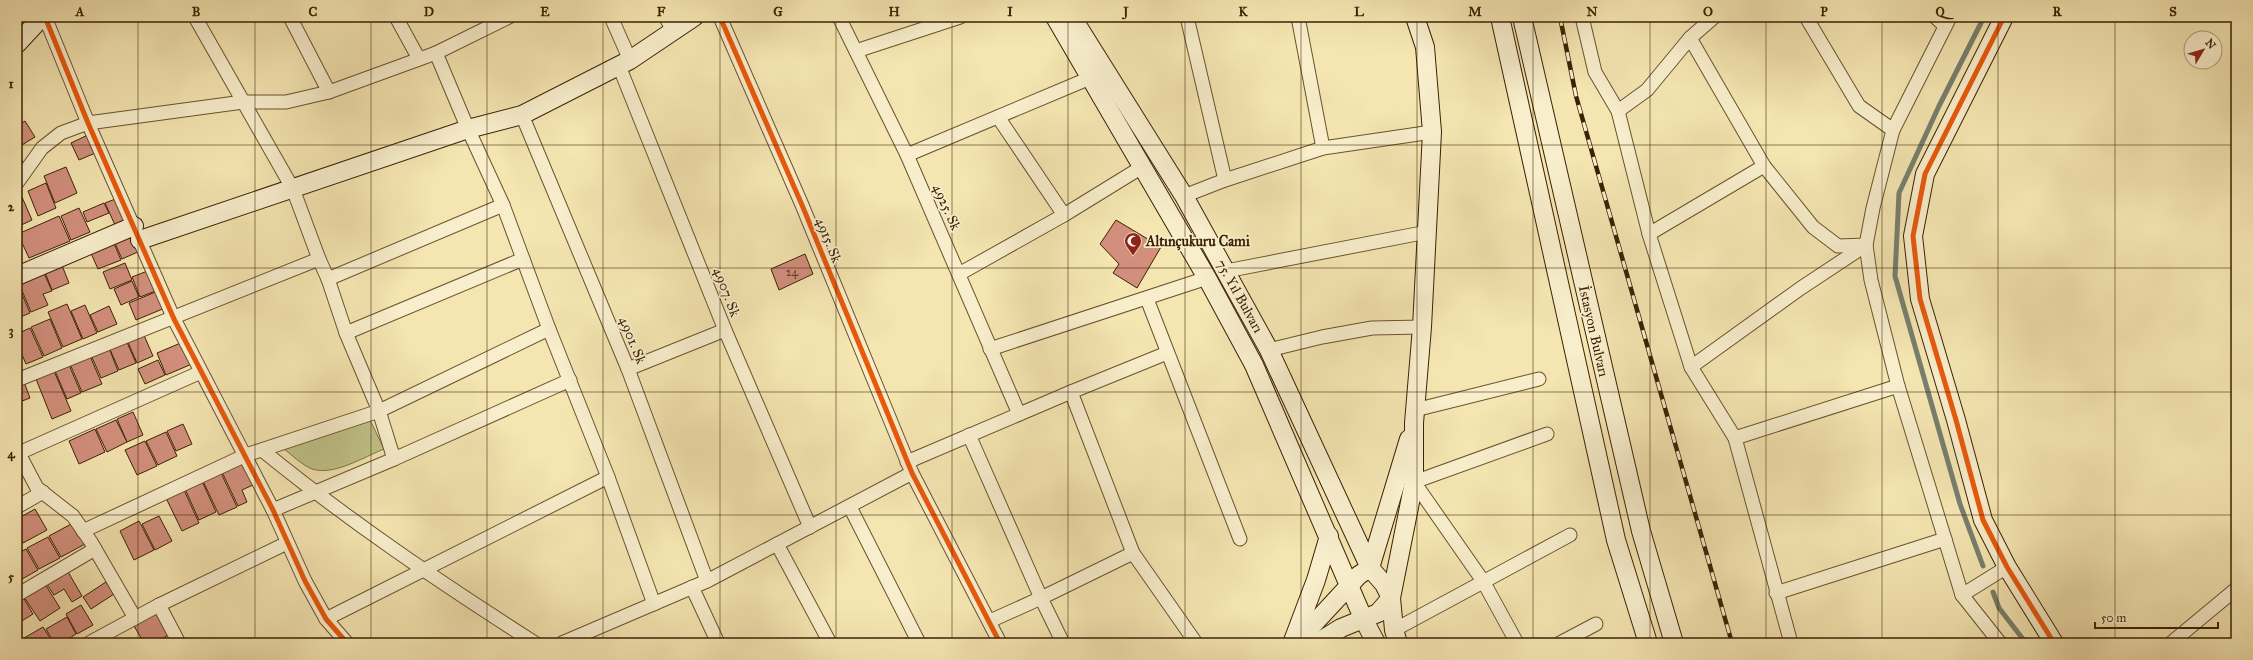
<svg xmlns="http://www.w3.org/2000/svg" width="2253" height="660" viewBox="0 0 2253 660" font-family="'IM FELL Great Primer',serif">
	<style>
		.green { fill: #c0c388; stroke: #7e7246 }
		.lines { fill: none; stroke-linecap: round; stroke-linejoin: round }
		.stream { stroke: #777f6e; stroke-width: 5 }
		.building { fill: #d28f7d; stroke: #3b2103 }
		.street-casing { stroke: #69522e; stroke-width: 15 }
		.secondary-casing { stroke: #3b2103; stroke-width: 20 }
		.street { stroke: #f8eecc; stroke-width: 13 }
		.secondary { stroke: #f8eecc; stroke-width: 18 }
		.rail-casing { stroke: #3b2103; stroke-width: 4.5 }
		.rail { stroke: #f8eecc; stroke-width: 3; stroke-dasharray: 9; stroke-linecap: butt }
		.cycleway-casing { stroke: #f8eecc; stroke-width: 8 }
		.cycleway { stroke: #e8590c; stroke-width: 5 }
		.grid { fill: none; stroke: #3b2103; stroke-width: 1; stroke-opacity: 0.55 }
		.labels { text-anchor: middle; stroke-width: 3.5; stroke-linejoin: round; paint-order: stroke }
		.number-label { font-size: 12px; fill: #613c22 }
		.street-label { font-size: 14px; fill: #3b2103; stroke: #f8eecc }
		.poi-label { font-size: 14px; font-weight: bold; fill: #3b2103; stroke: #f8eecc; text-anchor: start }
		.neatline { fill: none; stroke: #3b2103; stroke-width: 1.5 }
		.grid-label { font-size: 13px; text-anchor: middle; font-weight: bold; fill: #3b2103 }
	</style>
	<rect width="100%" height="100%" fill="#f4e5b1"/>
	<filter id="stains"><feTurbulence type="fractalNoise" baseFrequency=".005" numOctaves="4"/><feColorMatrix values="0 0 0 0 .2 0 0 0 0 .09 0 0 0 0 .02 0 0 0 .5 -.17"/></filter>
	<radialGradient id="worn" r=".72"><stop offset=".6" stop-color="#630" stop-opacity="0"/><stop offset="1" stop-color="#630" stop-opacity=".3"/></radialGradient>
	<path class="green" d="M370 420 384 449C364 457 334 476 312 469 302 465 292 455 284 449Z"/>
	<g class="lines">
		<g class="stream">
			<path d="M1983 566 1960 504 1895 276 1899 193 1939 106 1984 17"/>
			<path d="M1993 592 1999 608 2026 643"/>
		</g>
	</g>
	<g class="building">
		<path d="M25 121 35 137 17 148V126Z"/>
		<path d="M92 133 100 151 79 160 71 143Z"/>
		<path d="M17 153 25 165 17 170Z"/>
		<path d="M66 167 77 193 55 203 44 176Z"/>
		<path d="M46 183 56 208 38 216 28 191Z"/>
		<path d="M22 197 32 220 17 227V201Z"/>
		<path d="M118 198 128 220 115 225 105 203Z"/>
		<path d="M104 203 109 213 87 222 83 212Z"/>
		<path d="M79 208 90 232 71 240 61 216Z"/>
		<path d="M59 216 70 241 29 258 18 234Z"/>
		<path d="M1116 220 1161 247 1137 288 1113 273 1119 264 1100 244Z"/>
		<path d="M132 233 140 251 122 259 114 241Z"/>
		<path d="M113 241 121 260 98 269 90 251Z"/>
		<path d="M805 254 813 274 779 290 771 269Z"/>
		<path d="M61 263 69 283 52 290 44 270Z"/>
		<path d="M125 263 132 280 110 289 103 272Z"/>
		<path d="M150 270 158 290 140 297 132 277Z"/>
		<path d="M43 271 52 291 43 294 48 305 31 312 18 281Z"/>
		<path d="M132 281 139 297 121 305 114 289Z"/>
		<path d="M17 282 30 313 18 318 17 314Z"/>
		<path d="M158 291 165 308 136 320 129 303Z"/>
		<path d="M67 304 82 339 63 347 48 312Z"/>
		<path d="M85 305 97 333 83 339 71 311Z"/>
		<path d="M109 306 117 324 98 332 90 315Z"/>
		<path d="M50 319 62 348 44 356 31 327Z"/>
		<path d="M30 328 43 357 26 364 17 343V334Z"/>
		<path d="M143 333 153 356 137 363 127 340Z"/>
		<path d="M126 340 136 363 119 370 109 347Z"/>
		<path d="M183 342 192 364 166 375 157 353Z"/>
		<path d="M109 348 118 371 101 378 91 355Z"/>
		<path d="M90 356 102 384 82 392 70 364Z"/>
		<path d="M158 360 165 375 145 384 138 369Z"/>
		<path d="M69 365 81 393 67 399 55 371Z"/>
		<path d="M54 371 71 411 52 419 36 379Z"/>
		<path d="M24 382 30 398 17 403V384Z"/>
		<path d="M133 412 143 435 127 442 117 419Z"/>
		<path d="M116 420 127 442 107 452 96 429Z"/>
		<path d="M183 424 192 444 176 451 167 431Z"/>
		<path d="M95 429 105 452 79 464 69 441Z"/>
		<path d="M166 432 177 456 158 465 146 441Z"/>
		<path d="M145 441 157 466 137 475 125 450Z"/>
		<path d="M242 463 253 485 242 490 247 502 238 506 222 472Z"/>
		<path d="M221 473 237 507 219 515 203 481Z"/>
		<path d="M202 481 216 512 199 520 185 489Z"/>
		<path d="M184 490 199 523 182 531 166 498Z"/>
		<path d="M35 509 47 530 23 543 17 533V519Z"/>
		<path d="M159 516 172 541 155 550 142 524Z"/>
		<path d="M139 521 154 550 134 560 120 531Z"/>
		<path d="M73 523 85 544 61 557 49 536Z"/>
		<path d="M48 537 60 558 39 569 27 548Z"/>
		<path d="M26 549 38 570 17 582V554Z"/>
		<path d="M67 570 82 596 72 602 64 589 54 595 46 583Z"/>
		<path d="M106 582 114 594 91 609 83 597Z"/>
		<path d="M45 584 60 608 40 621 24 597Z"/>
		<path d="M23 597 33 614 17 624V601Z"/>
		<path d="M81 605 93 625 77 634 66 614Z"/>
		<path d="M156 612 170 634 155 643H144L134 626Z"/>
		<path d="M67 617 76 634 62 643H54L46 629Z"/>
		<path d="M43 627 53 643H20L19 641Z"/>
	</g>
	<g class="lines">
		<g class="street-casing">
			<g id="street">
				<path d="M45 17 88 123 174 319 273 510 305 581 326 619 347 643"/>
				<path d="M195 17 293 189 319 259 328 279 346 333 379 411 394 459"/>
				<path d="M290 17 329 92"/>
				<path d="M396 17 419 59"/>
				<path d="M611 17 630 60"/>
				<path d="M666 17 672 30"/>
				<path d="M720 17 802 205 912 473 1000 643"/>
				<path d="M839 17 907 155 1019 414"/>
				<path d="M1187 17 1225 180"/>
				<path d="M1298 17 1323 148"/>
				<path d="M1582 17 1595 72 1618 111 1647 90 1690 38 1714 17"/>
				<path d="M1806 17 1859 106 1893 130"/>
				<path d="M1935 17 1945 26"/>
				<path d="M1950 17 1893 130 1873 208 1866 245 1871 280 1898 386 1962 595 2000 643"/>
				<path d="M1690 38 1764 166 1813 227 1838 246 1866 245"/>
				<path d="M856 51 960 17"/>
				<path d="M436 53 468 129 503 205 549 329 608 477 654 604"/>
				<path d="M619 66 725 330 810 527"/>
				<path d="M1618 111 1649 234 1691 367 1735 438 1791 643"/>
				<path d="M522 115 628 369 707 581"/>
				<path d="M998 117 1064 215"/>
				<path d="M907 155 1090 78"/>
				<path d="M17 183 42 148 61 133 88 123 243 102H286L329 92 436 53 509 17"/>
				<path d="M1184 196 1225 180 1323 148 1432 132"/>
				<path d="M1649 234 1764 166"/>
				<path d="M1226 271 1427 232"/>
				<path d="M959 274 1064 215 1142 167"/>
				<path d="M328 279 503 205"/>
				<path d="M1147 299 1240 539"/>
				<path d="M346 333 523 259"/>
				<path d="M990 349 1207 278"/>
				<path d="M1269 350 1322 337 1372 328 1422 327"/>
				<path d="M1691 367 1801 288 1866 245"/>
				<path d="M628 369 725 330"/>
				<path d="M17 380 319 259"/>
				<path d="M1071 392 1133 553 1196 643"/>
				<path d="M1415 410 1539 379"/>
				<path d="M969 435 1041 598 1063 643"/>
				<path d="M1735 438 1898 386"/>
				<path d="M17 450 37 488 73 516 91 542 135 618"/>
				<path d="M262 450C349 521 441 583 535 643"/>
				<path d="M19 453 201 372"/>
				<path d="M907 462 1071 392 1167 353"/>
				<path d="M17 507 43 492"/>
				<path d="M850 507 919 643"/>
				<path d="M273 510 394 459 570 380"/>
				<path d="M83 531 246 455 379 411 549 329"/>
				<path d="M777 544 830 643"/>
				<path d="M692 587 718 643"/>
				<path d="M1776 593 1945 539"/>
				<path d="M17 595 95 549"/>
				<path d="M1962 595 2007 567"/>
				<path d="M159 605 179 643"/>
				<path d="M326 619 608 477"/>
				<path d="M990 621 1041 598 1133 553"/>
				<path d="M1394 630 1570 535"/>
				<path d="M89 643 159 605 287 543"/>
				<path d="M562 643 707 581 912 473"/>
				<path d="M1517 643 1483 581 1414 482 1547 434"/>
				<path d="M1560 643 1596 624"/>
				<path d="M2171 643 2236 589"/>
			</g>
		</g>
		<g class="secondary-casing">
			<g id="secondary">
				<path d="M1055 17 1207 278 1254 365 1363 618 1376 643"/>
				<path d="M1072 17 1184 196 1269 350 1370 568 1384 584 1391 598"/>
				<path d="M1500 17 1616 540 1648 643"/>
				<path d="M1522 17 1641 531 1674 643"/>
				<path d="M2004 17 1925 174 1913 236 1920 299 1956 420 1983 520 2007 567 2054 643"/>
				<path d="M17 44 42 17"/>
				<path d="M140 240 468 129 522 115 630 60 694 17"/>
				<path d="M17 276 134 226"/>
				<path d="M1293 641 1316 580 1329 536"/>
				<path d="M1296 643 1359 575 1370 568 1409 439"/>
				<path d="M1317 643 1341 628 1378 613 1391 598"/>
				<path d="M1398 643 1394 630 1391 598 1414 482V423L1422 327 1432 132 1425 47 1415 17"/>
			</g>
		</g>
		<use href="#street" class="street"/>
		<use href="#secondary" class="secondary"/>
		<g class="rail-casing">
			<path id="rail" d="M1560 17 1576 96 1732 643"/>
		</g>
		<use href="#rail" class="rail"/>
		<g class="cycleway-casing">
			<g id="cycleway">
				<path d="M45 17 88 123 174 319 273 510 305 581 326 619 347 643"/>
				<path d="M720 17 802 205 912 473 1000 643"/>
				<path d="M2004 17 1925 174 1913 236 1920 299 1956 420 1983 520 2007 567 2054 643"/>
			</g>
		</g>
		<use href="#cycleway" class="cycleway"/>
	</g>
	<path class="grid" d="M138 17V643M255 17V643M371 17V643M487 17V643M603 17V643M720 17V643M836 17V643M952 17V643M1068 17V643M1185 17V643M1301 17V643M1417 17V643M1533 17V643M1650 17V643M1766 17V643M1882 17V643M1998 17V643M2115 17V643M17 145H2236M17 268H2236M17 392H2236M17 515H2236"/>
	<defs>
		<g id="mosque-pin" transform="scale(0.9)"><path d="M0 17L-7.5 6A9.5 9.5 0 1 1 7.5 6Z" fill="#8f2418" stroke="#f8eecc"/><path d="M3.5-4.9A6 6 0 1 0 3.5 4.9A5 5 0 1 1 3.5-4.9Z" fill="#fff"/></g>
	</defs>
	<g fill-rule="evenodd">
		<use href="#mosque-pin" x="1133" y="241"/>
	</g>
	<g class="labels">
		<g class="number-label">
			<text x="792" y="276">24</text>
		</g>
		<g class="street-label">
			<text transform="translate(947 207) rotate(66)" y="5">4925. Sk</text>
			<text transform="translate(829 240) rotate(68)" y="5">4915. Sk</text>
			<text transform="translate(727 292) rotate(69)" y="5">4907. Sk</text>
			<text transform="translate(1240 296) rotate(61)" y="5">75. Yıl Bulvarı</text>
			<text transform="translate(1594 331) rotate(77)" y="5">İstasyon Bulvarı</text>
			<text transform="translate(633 340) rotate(68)" y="5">4901. Sk</text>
		</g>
		<g class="poi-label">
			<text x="1146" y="246">Altınçukuru Cami</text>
		</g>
	</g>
	<rect width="2253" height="660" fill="none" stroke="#f4e5b1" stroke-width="44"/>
	<g transform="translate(2203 50) rotate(52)"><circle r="19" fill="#f8eecc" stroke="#ac9c7c"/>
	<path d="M0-3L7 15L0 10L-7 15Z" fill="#8f2418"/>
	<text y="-6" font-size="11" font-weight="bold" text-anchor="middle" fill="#3b2103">N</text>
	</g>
	<path d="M2095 622v6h123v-6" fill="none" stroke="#3b2103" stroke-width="2"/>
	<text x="2101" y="622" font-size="12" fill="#3b2103" stroke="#f8eecc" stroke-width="3" paint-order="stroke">50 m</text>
	<rect x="22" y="22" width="2209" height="616" class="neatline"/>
	<g class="grid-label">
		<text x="80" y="16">A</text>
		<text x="196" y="16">B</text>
		<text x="313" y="16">C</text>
		<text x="429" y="16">D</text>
		<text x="545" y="16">E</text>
		<text x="661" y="16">F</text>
		<text x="778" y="16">G</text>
		<text x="894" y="16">H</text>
		<text x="1010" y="16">I</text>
		<text x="1126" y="16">J</text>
		<text x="1243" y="16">K</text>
		<text x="1359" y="16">L</text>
		<text x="1475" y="16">M</text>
		<text x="1592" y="16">N</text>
		<text x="1708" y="16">O</text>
		<text x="1824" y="16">P</text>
		<text x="1940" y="16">Q</text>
		<text x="2057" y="16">R</text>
		<text x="2173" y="16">S</text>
		<text x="11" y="88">1</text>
		<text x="11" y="211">2</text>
		<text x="11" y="335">3</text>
		<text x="11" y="458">4</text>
		<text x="11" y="581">5</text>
	</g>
	<rect width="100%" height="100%" filter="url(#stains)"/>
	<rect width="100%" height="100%" fill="url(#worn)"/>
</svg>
